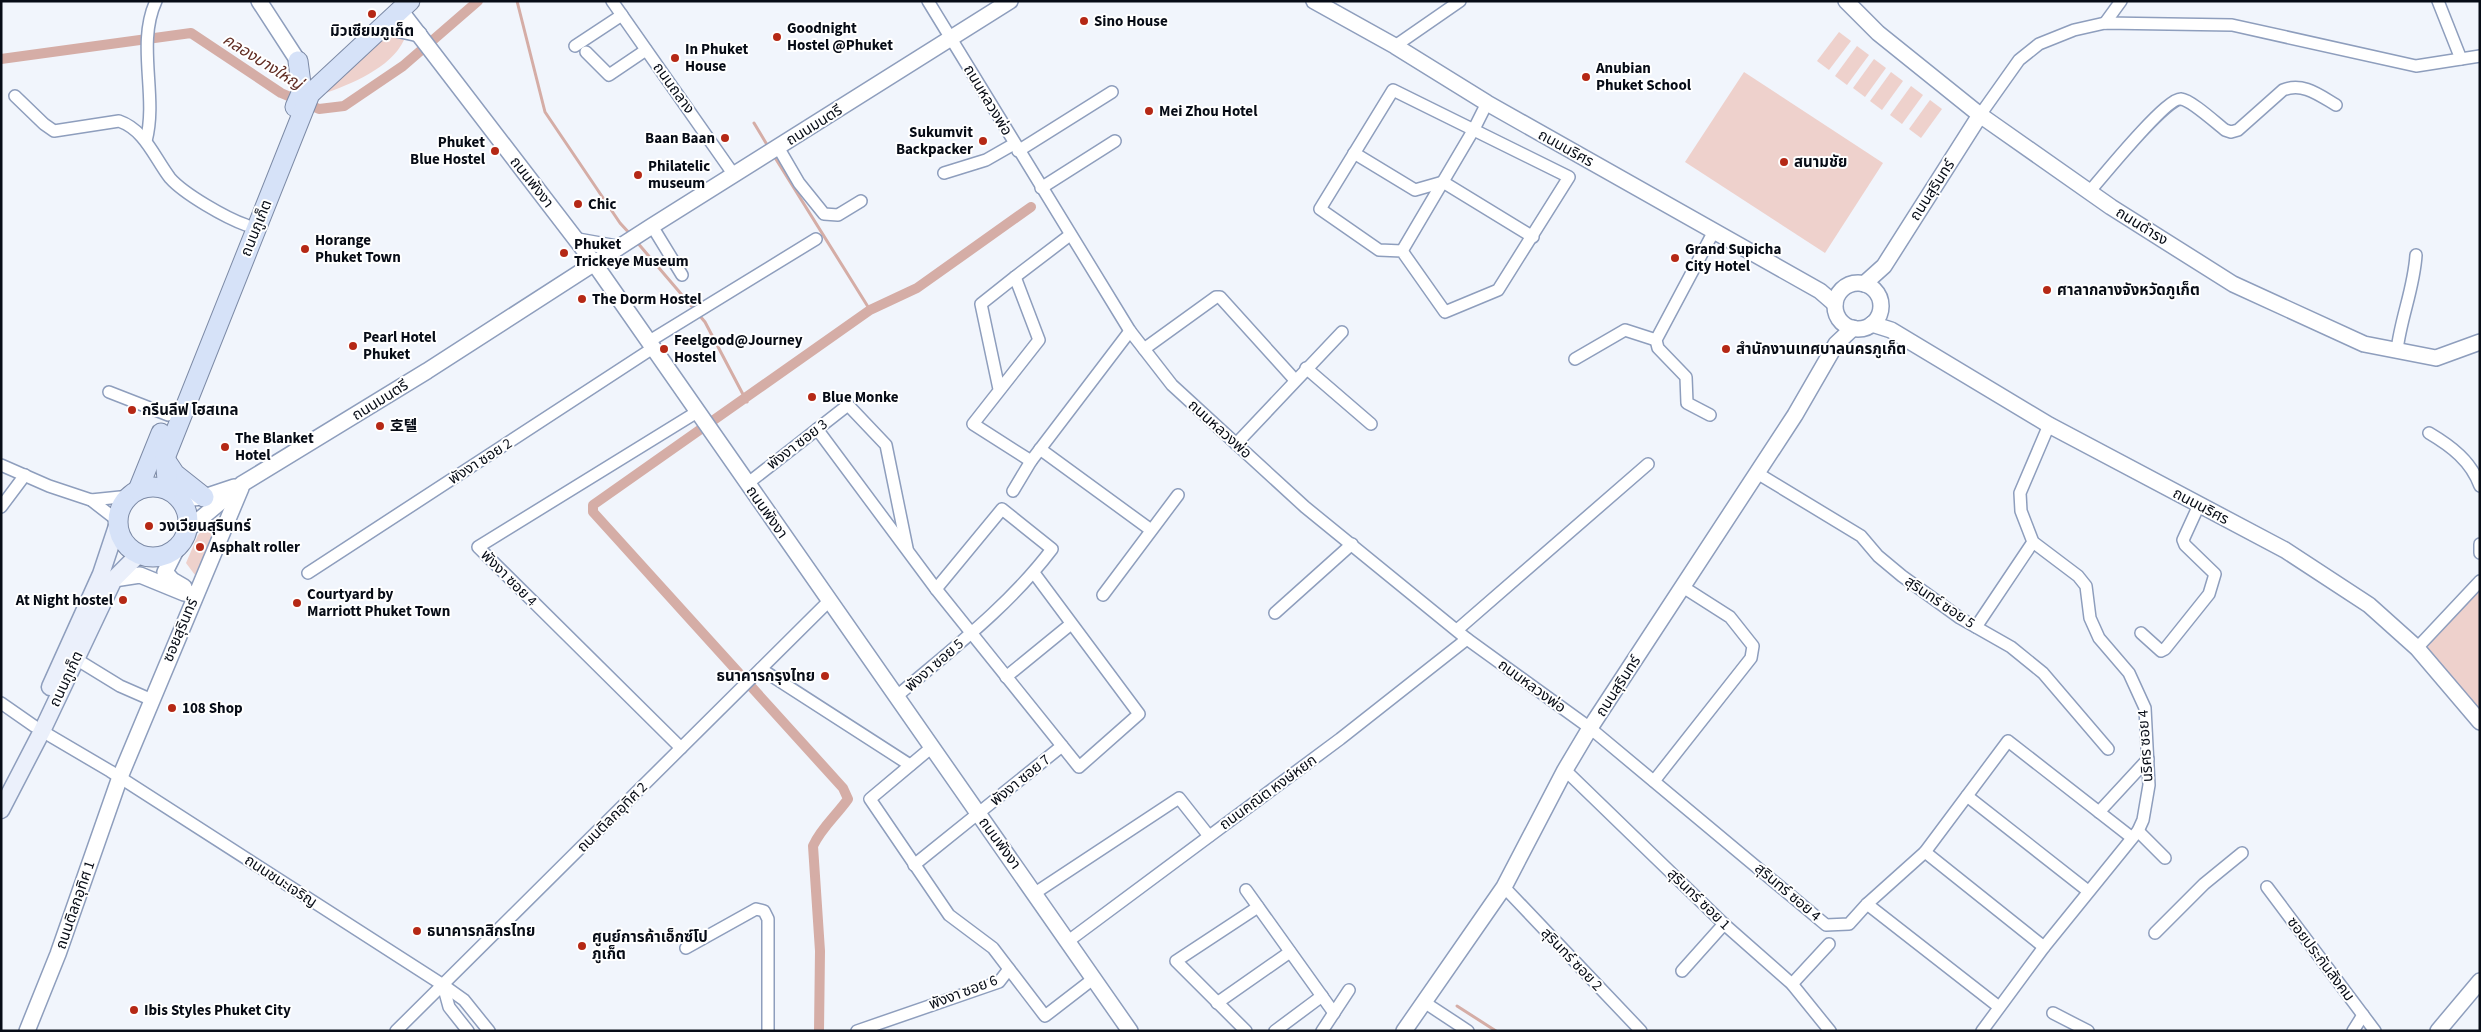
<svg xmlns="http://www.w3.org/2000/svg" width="2481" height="1032" viewBox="0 0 2481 1032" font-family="'Source Sans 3','Noto Sans KR','Noto Sans Thai',sans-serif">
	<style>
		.green { fill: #eed1cc }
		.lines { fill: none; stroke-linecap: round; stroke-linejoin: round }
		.stream { stroke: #d5ada6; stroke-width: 3 }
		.canal { stroke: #d5ada6; stroke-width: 10 }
		.minor-casing { stroke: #8e9ebd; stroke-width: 14 }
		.tertiary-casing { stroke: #8e9ebd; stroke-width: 18 }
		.secondary-casing { stroke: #8e9ebd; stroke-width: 19 }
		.primary-casing { stroke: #7c8aa6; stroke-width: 21 }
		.minor { stroke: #fff; stroke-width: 11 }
		.tertiary { stroke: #fff; stroke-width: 15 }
		.secondary { stroke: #ebf0fb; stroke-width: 16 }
		.primary { stroke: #d6e2f8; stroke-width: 19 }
		.poi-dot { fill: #b52815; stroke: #fff; stroke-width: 2 }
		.labels { text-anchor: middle; stroke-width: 4; stroke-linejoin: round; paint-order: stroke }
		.poi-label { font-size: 15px; font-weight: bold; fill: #070c16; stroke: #fff; text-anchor: start }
		.street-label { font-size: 15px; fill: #070c16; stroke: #fff }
		.water-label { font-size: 16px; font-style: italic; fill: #602c23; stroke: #fff }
	</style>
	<rect width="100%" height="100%" fill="#f1f5fc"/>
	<g class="green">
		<path d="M1839 32 1851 41 1829 70 1817 61Z"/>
		<path d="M380 33 398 35 404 40C391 68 351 84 323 94Z"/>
		<path d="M1857 46 1869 55 1847 85 1835 76Z"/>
		<path d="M1874 59 1886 68 1865 97 1853 88Z"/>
		<path d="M1744 72 1883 163 1825 253 1685 162Z"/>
		<path d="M1891 72 1903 81 1882 110 1870 101Z"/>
		<path d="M1911 86 1923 95 1902 124 1890 115Z"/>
		<path d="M1930 100 1942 109 1921 138 1909 129Z"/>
		<path d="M215 517 220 520 195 575 186 563 198 535Z"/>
		<path d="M2480 586V718L2424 646Z"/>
	</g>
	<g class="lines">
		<g class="stream">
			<path d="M517 1 545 112 620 223 631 235"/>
			<path d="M754 123 769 148"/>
			<path d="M774 156 870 310"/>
			<path d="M636 241 705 322 747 402"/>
			<path d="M1457 1006 1496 1031"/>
		</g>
		<g class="canal">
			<path d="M1 59 191 33 281 93 319 109 344 106 403 66 478 1"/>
			<path d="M819 1031 820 951 813 846C821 828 836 816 848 799L843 788 593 512V505L870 310 917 288 1031 207"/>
		</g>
		<g class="minor-casing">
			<g id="minor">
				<path d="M612 1 734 175"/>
				<path d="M928 1 1130 331 1172 385 1305 507 1467 639 1590 728 1826 925 1849 924 1867 904 1925 852 2008 741 2131 837"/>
				<path d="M2438 1 2461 59"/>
				<path d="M2105 23 2121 1"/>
				<path d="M575 46 622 15"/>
				<path d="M1395 46 1460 1"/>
				<path d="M586 52 609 75 646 50"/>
				<path d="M1393 90 1569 177 1498 290 1445 312 1402 251 1379 250 1320 209Z"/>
				<path d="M15 96 44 124 54 131 119 121C145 130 154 157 170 178 184 194 226 218 246 225"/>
				<path d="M1980 115 2019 60 2039 44 2074 30 2105 23 2232 25 2416 66 2480 56"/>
				<path d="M146 141C158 96 136 44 156 1"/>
				<path d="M778 147 799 183 824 214 838 215 861 201"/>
				<path d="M1018 151 1112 92"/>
				<path d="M1354 153 1415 190 1443 182 1533 237"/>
				<path d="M944 173 986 160 1014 144"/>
				<path d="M1041 188 1115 141"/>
				<path d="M2090 191C2102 177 2167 97 2181 99 2191 100 2216 123 2225 130L2231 132 2238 130 2283 90C2303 82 2319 95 2336 105"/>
				<path d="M652 226 682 275"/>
				<path d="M1402 251 1474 129 1487 103"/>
				<path d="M1015 277 1070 235"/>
				<path d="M648 342 816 239"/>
				<path d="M1144 349 1216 297H1220L1295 380"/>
				<path d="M2397 350C2401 317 2414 288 2416 255"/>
				<path d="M1575 359 1625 330 1656 340"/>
				<path d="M1306 368 1371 424"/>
				<path d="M999 389 981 304 1015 277 1039 340 973 424 1031 461"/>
				<path d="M109 392 168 415"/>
				<path d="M1710 415 1687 403 1686 377 1658 348 1656 340 1714 231"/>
				<path d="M817 429 936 589 1079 767 1139 714 1034 573"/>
				<path d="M2429 433C2451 446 2471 461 2480 486"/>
				<path d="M1236 444 1342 332"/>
				<path d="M1040 449 1151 530"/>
				<path d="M1 465 49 486 91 500 118 521"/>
				<path d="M1757 473 1861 536 1878 556 1902 576 1960 618 2011 647 2043 673 2108 749"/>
				<path d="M747 484 848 405 886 445 907 548"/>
				<path d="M1013 491 1031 461 1130 331"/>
				<path d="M91 500 130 496"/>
				<path d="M1 507 25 475"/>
				<path d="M2480 544V553"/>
				<path d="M308 573 653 348"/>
				<path d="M1103 595 1178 495"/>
				<path d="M1275 613 1352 544"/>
				<path d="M1976 627 2033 542"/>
				<path d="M1457 630 1648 464"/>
				<path d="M2141 633 2161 651 2165 649 2209 594 2215 574 2185 545 2183 540 2199 505"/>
				<path d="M2417 648 2480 581"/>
				<path d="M76 659 120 686 152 700"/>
				<path d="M761 669 910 765"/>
				<path d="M1006 677 1071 624"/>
				<path d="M897 696C951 650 1009 606 1052 549L1002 509 936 589"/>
				<path d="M1 703 34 726"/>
				<path d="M42 731 110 771 443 985 464 1000 489 1031"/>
				<path d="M932 747 870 799 949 915 993 948 1045 1016 1093 979"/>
				<path d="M681 748 478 547 697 412"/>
				<path d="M1565 770 1724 924 1792 984 1830 1031"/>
				<path d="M1654 781 1751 658 1753 646 1730 617 1683 587"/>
				<path d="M1967 796 2088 891"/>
				<path d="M2099 812 2148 759"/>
				<path d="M2138 831 2165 858"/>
				<path d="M1925 852 2044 947"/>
				<path d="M914 865 1062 746"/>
				<path d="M1504 887 1641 1031"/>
				<path d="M2267 887 2375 1031"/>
				<path d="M1246 890 1334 1013"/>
				<path d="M1035 893 1179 798 1209 836"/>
				<path d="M1867 904 1999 1007"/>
				<path d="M2155 933 2204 884 2242 853"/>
				<path d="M1067 942 1340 739 1467 639"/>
				<path d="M686 948 756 909 764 911 768 919V1031"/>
				<path d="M1682 971 1724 924"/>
				<path d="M1792 984 1829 944"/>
				<path d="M443 985 449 1007 468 1031"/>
				<path d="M1424 1002 1468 1031"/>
				<path d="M1217 1003 1290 952"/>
				<path d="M2053 1013 2088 1031"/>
				<path d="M396 1031 828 602"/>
				<path d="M857 1031 999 982 1009 969"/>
				<path d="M1246 1031 1176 961 1258 907"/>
				<path d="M1275 1031 1322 996"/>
				<path d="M1322 1031 1349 990"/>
				<path d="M1982 1031 2044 947 2138 831 2143 820 2149 785 2145 708 2129 673 2099 638 2090 618 2086 586 2078 576 2033 542 2021 511 2020 493 2049 425"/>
				<path d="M2353 1031 2363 1015"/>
			</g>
		</g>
		<g class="tertiary-casing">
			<g id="tertiary">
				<path d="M259 1 298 61"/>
				<path d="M1314 1 1395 46 1487 103 1820 291 1835 304"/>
				<path d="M1846 1 1878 33 1980 115 2111 207 2233 284 2364 344 2436 358 2480 342"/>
				<path d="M400 10 594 263 1130 1031"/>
				<path d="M383 26 419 34"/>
				<path d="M578 241 617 248"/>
				<circle cx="1858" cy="306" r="23"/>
				<path d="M1864 284 1884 266 1980 115"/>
				<path d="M1872 324 1891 330 2049 425 2285 550 2369 605 2417 648 2480 722"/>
				<path d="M180 499 204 497 234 487"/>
				<path d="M187 530 242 484 427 371 652 226 1010 1"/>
				<path d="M177 548 165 572 172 580 184 587"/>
				<path d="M114 579 140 575 184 593 196 594"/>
				<path d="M27 1031 58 954 120 777 241 488"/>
				<path d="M1404 1031 1504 887 1565 770 1590 728 1795 415 1836 344 1853 328"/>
				<path d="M2438 1031 2480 981"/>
			</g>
		</g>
		<g class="secondary-casing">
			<g id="secondary">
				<path d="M50 687 101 574 118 523"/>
				<path d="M1 810 42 731 114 579 139 554"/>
			</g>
		</g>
		<g class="primary-casing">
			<g id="primary">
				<path d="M295 107 302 91 298 61"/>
				<path d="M165 459 175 474 204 497"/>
				<circle cx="153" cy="522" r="35"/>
				<path d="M138 490 161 433"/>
				<path d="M168 490 165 458 310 94 410 1"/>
			</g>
		</g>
		<use href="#minor" class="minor"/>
		<use href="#tertiary" class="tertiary"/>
		<use href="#secondary" class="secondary"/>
		<use href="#primary" class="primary"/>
	</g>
	<g class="poi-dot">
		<circle cx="372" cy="14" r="5"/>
		<circle cx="1084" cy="21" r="5"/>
		<circle cx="777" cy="37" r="5"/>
		<circle cx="675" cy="58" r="5"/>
		<circle cx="1586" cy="77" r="5"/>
		<circle cx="1149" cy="111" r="5"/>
		<circle cx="725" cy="138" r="5"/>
		<circle cx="983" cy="141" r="5"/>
		<circle cx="495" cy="151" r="5"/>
		<circle cx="1784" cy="162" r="5"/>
		<circle cx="638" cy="175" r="5"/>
		<circle cx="578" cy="204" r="5"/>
		<circle cx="305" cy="249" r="5"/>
		<circle cx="564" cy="253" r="5"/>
		<circle cx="1675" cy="258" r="5"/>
		<circle cx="2047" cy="290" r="5"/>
		<circle cx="582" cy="299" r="5"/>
		<circle cx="353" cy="346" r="5"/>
		<circle cx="664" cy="349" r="5"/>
		<circle cx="1726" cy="349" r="5"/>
		<circle cx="812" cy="397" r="5"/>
		<circle cx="132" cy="410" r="5"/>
		<circle cx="380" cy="426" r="5"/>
		<circle cx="225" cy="447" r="5"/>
		<circle cx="149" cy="526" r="5"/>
		<circle cx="200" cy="547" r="5"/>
		<circle cx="123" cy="600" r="5"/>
		<circle cx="297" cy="603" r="5"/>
		<circle cx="825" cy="676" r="5"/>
		<circle cx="172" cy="708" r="5"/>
		<circle cx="417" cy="931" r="5"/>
		<circle cx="582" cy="946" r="5"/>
		<circle cx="134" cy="1010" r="5"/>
	</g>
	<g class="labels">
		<g class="poi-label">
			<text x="1094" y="26">Sino House</text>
			<text x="787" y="33">Goodnight<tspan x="787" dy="17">Hostel @Phuket</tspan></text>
			<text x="372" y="36" text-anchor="middle">มิวเซียมภูเก็ต</text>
			<text x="685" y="54">In Phuket<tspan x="685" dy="17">House</tspan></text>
			<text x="1596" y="73">Anubian<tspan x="1596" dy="17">Phuket School</tspan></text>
			<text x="1159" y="116">Mei Zhou Hotel</text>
			<text x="973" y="137" text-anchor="end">Sukumvit<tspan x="973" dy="17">Backpacker</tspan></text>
			<text x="715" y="143" text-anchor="end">Baan Baan</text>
			<text x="485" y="147" text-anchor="end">Phuket<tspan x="485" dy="17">Blue Hostel</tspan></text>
			<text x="1794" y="167">สนามชัย</text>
			<text x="648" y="171">Philatelic<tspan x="648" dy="17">museum</tspan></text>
			<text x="588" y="209">Chic</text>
			<text x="315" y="245">Horange<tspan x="315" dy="17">Phuket Town</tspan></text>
			<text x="574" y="249">Phuket<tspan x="574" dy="17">Trickeye Museum</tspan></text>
			<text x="1685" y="254">Grand Supicha<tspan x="1685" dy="17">City Hotel</tspan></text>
			<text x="2057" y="295">ศาลากลางจังหวัดภูเก็ต</text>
			<text x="592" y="304">The Dorm Hostel</text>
			<text x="363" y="342">Pearl Hotel<tspan x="363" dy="17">Phuket</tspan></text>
			<text x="674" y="345">Feelgood@Journey<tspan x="674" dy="17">Hostel</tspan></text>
			<text x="1736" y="354">สำนักงานเทศบาลนครภูเก็ต</text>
			<text x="822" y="402">Blue Monke</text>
			<text x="142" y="415">กรีนลีฟ โฮสเทล</text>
			<text x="390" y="431">호텔</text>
			<text x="235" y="443">The Blanket<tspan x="235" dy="17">Hotel</tspan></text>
			<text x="159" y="531">วงเวียนสุรินทร์</text>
			<text x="210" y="552">Asphalt roller</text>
			<text x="307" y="599">Courtyard by<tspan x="307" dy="17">Marriott Phuket Town</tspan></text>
			<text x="113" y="605" text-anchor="end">At Night hostel</text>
			<text x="815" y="681" text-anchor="end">ธนาคารกรุงไทย</text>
			<text x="182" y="713">108 Shop</text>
			<text x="427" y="936">ธนาคารกสิกรไทย</text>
			<text x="592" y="942">ศูนย์การค้าเอ็กซ์โป<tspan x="592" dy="17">ภูเก็ต</tspan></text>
			<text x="144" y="1015">Ibis Styles Phuket City</text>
		</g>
		<g class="street-label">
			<text transform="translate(674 88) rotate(54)" y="5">ถนนถลาง</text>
			<text transform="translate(988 100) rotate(59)" y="5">ถนนหลวงพ่อ</text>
			<text transform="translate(814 125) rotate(-32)" y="5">ถนนมนตรี</text>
			<text transform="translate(1566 148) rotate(29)" y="5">ถนนนริศร</text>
			<text transform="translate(532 182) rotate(52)" y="5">ถนนพังงา</text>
			<text transform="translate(1932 190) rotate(-57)" y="5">ถนนสุรินทร์</text>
			<text transform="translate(2142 226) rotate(32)" y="5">ถนนดำรง</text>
			<text transform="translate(256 228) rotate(-68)" y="5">ถนนภูเก็ต</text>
			<text transform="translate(380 400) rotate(-32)" y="5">ถนนมนตรี</text>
			<text transform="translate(1220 429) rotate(42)" y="5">ถนนหลวงพ่อ</text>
			<text transform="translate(797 444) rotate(-38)" y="5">พังงา ซอย 3</text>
			<text transform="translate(480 461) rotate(-33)" y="5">พังงา ซอย 2</text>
			<text transform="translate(2201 506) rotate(28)" y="5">ถนนนริศร</text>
			<text transform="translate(767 512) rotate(55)" y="5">ถนนพังงา</text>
			<text transform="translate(509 578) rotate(45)" y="5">พังงา ซอย 4</text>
			<text transform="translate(1940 602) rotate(34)" y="5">สุรินทร์ ซอย 5</text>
			<text transform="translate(180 630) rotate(-67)" y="5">ซอยสุรินทร์</text>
			<text transform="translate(934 665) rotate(-41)" y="5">พังงา ซอย 5</text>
			<text transform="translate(66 679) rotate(-65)" y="5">ถนนภูเก็ต</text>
			<text transform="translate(1532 686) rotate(36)" y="5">ถนนหลวงพ่อ</text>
			<text transform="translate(1618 686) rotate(-57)" y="5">ถนนสุรินทร์</text>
			<text transform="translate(2145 746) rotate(-94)" y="5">นริศร ซอย 4</text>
			<text transform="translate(1020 780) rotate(-39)" y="5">พังงา ซอย 7</text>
			<text transform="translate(1268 792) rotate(-36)" y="5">ถนนคณิต หงษ์หยก</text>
			<text transform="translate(612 817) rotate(-45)" y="5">ถนนติลกอุทิศ 2</text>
			<text transform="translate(1000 843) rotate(54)" y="5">ถนนพังงา</text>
			<text transform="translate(281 881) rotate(33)" y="5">ถนนชนะเจริญ</text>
			<text transform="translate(1788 892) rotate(40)" y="5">สุรินทร์ ซอย 4</text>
			<text transform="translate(1699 899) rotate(44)" y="5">สุรินทร์ ซอย 1</text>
			<text transform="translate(75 905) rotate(-71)" y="5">ถนนติลกอุทิศ 1</text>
			<text transform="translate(1572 959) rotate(46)" y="5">สุรินทร์ ซอย 2</text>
			<text transform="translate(2321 959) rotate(53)" y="5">ซอยประกันสังคม</text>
			<text transform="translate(963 992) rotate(-21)" y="5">พังงา ซอย 6</text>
		</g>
		<g class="water-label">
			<text transform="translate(263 61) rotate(32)" y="6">คลองบางใหญ่</text>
		</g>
	</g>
	<rect width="2481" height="1032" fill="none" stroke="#070c16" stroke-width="5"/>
</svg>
